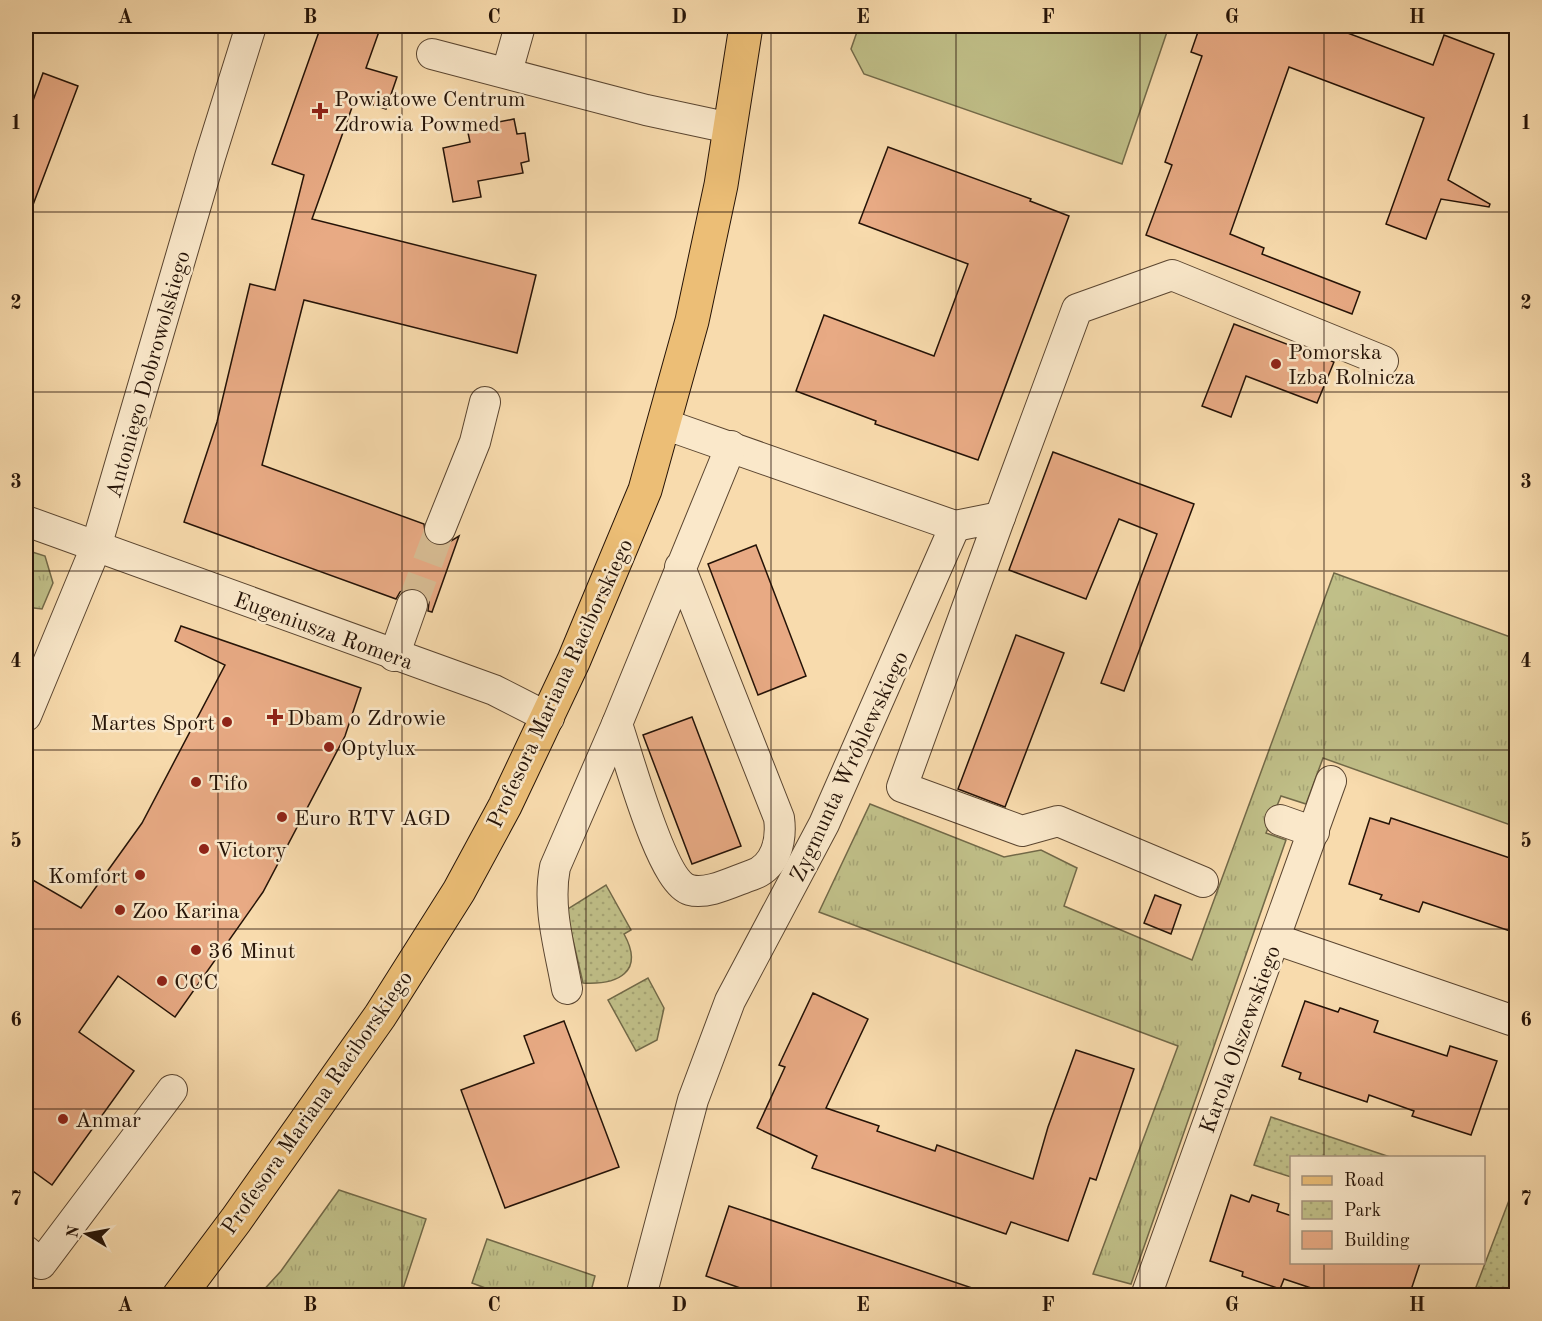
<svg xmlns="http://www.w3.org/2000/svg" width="1542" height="1321" viewBox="0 0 1542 1321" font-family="'Old Standard TT',serif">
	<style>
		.grass { fill: url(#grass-tufts); stroke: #726948; stroke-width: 1.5 }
		.park { fill: url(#park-dots); stroke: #726948; stroke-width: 1.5 }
		.pitch { fill: #c0bf88; stroke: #726948; stroke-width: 1.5 }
		.building { fill: #e8aa84; stroke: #251307; stroke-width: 1.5 }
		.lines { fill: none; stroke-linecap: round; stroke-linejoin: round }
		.minor-tunnel { stroke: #d8bd94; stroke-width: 30; stroke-dasharray: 30 15; stroke-linecap: butt }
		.minor-casing { stroke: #5a4530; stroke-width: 32 }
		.major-casing { stroke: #251307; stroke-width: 35 }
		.minor { stroke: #fae8ca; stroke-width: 30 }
		.major { stroke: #ecbe76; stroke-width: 33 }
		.grid { fill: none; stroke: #251307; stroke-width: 1.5; stroke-opacity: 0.55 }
		.poi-dot { fill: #8f2418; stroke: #fae8ca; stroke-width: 2 }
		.labels { text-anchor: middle; stroke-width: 5; stroke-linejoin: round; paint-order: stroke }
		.poi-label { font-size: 22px; fill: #251307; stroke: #fae8ca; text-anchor: start }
		.street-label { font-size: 22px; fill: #251307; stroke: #fae8ca }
		.neatline { fill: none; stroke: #251307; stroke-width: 2 }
		.grid-label { font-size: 20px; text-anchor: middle; font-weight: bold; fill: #251307 }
	</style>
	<defs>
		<pattern id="grass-tufts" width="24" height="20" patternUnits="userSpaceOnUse" patternTransform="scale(1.5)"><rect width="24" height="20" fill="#c0bf88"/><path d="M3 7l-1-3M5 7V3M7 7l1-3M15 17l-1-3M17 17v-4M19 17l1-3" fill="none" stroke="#a5a374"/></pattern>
		<pattern id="park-dots" width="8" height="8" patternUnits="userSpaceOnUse" patternTransform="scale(1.5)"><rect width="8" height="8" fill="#c0bf88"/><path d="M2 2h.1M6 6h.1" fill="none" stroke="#a5a374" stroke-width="1.8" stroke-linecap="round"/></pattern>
	</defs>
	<rect width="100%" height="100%" fill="#f8dbad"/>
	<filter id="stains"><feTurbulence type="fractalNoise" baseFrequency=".00333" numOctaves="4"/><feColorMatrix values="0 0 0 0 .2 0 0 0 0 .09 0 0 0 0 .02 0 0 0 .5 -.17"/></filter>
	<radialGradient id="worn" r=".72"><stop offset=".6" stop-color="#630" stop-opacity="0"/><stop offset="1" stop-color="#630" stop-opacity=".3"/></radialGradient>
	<g class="grass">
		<path d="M26 550 45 556 53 583 42 609 26 607Z"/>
		<path d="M1334 573 1516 639V827L1323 758 1306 804 1281 796 1266 833 1286 840 1131 1284 1093 1274 1178 1046 819 912 870 804 1004 857 1041 850 1077 868 1064 906 1192 960Z"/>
		<path d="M339 1190 426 1219 401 1295H259L281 1271Z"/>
		<path d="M487 1239 595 1276 590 1295H504L472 1283Z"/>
	</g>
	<g class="park">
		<path d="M606 885 631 930 624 934C645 972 618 985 583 983L566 910Z"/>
		<path d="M648 978 664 1008 657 1040 636 1051 608 1000Z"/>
		<path d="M1271 1117 1390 1157 1292 1158 1291 1177 1254 1165Z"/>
		<path d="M1516 1182V1295H1473Z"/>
	</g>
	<path class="pitch" d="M859 26H1169L1122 164 864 74 851 49Z"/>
	<g class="building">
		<path d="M321 26H381L366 68 397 77 386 109 355 99 312 219 536 275 517 353 304 300 262 465 424 524 426 539 434 545 443 546 459 536 432 612 428 611 429 602 425 594 418 589 408 588 400 592 396 599 184 522 217 422 250 284 275 290 304 175 272 164Z"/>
		<path d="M1200 26H1329L1433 65 1444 35 1494 54 1448 180 1490 204 1489 207 1441 199 1426 239 1386 224 1424 118 1289 67 1230 234 1264 248 1262 254 1360 292 1352 314 1146 235 1172 165 1165 162 1202 56 1191 52Z"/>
		<path d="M43 73 78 86 28 218H26V120Z"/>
		<path d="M514 119 517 134 525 133 529 161 521 163 523 173 478 181 481 197 453 202 443 148 470 142 467 128Z"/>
		<path d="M888 147 1031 199 1030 201 1069 216 978 460 875 424 876 421 796 391 824 315 934 356 968 264 859 223Z"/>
		<path d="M1234 324 1334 362 1317 403 1246 376 1231 417 1202 406Z"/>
		<path d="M1053 452 1194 504 1124 691 1101 683 1157 534 1119 519 1086 599 1009 570Z"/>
		<path d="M756 545 806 676 758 695 708 564Z"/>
		<path d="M181 626 361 688 345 736 263 892 175 1017 118 976 79 1032 134 1071 52 1185 26 1166V876L81 908 142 823 225 665 175 641Z"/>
		<path d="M1016 635 1064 653 1005 807 958 789Z"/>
		<path d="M692 717 741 846 692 864 643 735Z"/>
		<path d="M1370 818 1389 824 1391 818 1516 860V933L1423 902 1419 912 1380 899 1382 895 1349 884Z"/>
		<path d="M1155 895 1181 905 1171 934 1144 923Z"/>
		<path d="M813 993 868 1019 826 1108 879 1126 877 1131 935 1151 937 1145 1033 1179 1048 1127 1076 1050 1134 1069 1096 1180 1090 1178 1068 1241 1011 1222 1006 1234 812 1168 817 1156 757 1128 785 1067 779 1065Z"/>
		<path d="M1305 1001 1338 1012 1340 1008 1378 1021 1374 1032 1447 1056 1450 1046 1497 1061 1471 1135 1412 1116 1414 1111 1369 1095 1367 1102 1299 1079 1301 1073 1282 1066Z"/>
		<path d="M564 1021 619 1167 505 1208 461 1090 534 1063 524 1036Z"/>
		<path d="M1231 1195 1249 1202 1252 1195 1279 1204 1277 1211 1292 1216V1263H1420L1409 1296H1335L1284 1279 1280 1289 1242 1276 1243 1272 1210 1261Z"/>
		<path d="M729 1206 981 1291V1296H763L706 1276Z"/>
	</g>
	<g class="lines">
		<path class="minor-tunnel" d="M412 605 440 529"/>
		<g class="minor-casing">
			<g id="minor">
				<path d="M432 54 646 110 730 128"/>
				<path d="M507 72 520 26"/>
				<path d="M664 424 955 526"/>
				<path d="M1000 517 1077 309 1172 275 1383 361"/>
				<path d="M26 521 494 690 549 718"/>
				<path d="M955 526 1000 517 902 787 1022 831 1058 821 1203 882"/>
				<path d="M440 529 475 442 485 402"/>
				<path d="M680 567 779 818C782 840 776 867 752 875 734 881 708 895 690 890 661 882 628 755 617 724L731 446"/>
				<path d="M394 656 412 605"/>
				<path d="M26 716 96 547 210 157 251 26"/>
				<path d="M1280 820 1314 832"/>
				<path d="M1275 939 1511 1020"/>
				<path d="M567 989C560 949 547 908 555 867L617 724"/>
				<path d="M26 1251 41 1264 172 1090"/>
				<path d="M641 1296 693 1100 730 1001 824 824 955 526"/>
				<path d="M1146 1296 1331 781"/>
			</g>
		</g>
		<g class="major-casing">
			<path id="major" d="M179 1296 236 1220 380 1016 459 891 505 806 574 660 645 490 692 321 721 185 746 26"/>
		</g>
		<use href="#minor" class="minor"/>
		<use href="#major" class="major"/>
	</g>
	<path class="grid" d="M218 26V1296M402 26V1296M586 26V1296M771 26V1296M956 26V1296M1140 26V1296M1324 26V1158M26 212H1516M26 392H1516M26 571H1516M26 750H1516M26 929H1516M26 1109H1516M1324 1262V1296"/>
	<g class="poi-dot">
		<path d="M317 102h6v6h6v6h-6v6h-6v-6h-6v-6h6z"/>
		<circle cx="1276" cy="364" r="6"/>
		<path d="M272 708h6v6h6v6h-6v6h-6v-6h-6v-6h6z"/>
		<circle cx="227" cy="722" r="6"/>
		<circle cx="329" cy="747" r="6"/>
		<circle cx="196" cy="782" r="6"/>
		<circle cx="282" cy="817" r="6"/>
		<circle cx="204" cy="849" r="6"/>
		<circle cx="140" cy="875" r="6"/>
		<circle cx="120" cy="910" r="6"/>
		<circle cx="196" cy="950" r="6"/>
		<circle cx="162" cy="981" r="6"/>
		<circle cx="63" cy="1119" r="6"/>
	</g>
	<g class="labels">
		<g class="poi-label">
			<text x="334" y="106">Powiatowe Centrum<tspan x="334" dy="25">Zdrowia Powmed</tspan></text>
			<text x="1288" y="359">Pomorska<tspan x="1288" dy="25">Izba Rolnicza</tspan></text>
			<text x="287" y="725">Dbam o Zdrowie</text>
			<text x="215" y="730" text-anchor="end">Martes Sport</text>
			<text x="341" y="755">Optylux</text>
			<text x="208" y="790">Tifo</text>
			<text x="294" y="825">Euro RTV AGD</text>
			<text x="216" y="857">Victory</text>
			<text x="128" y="883" text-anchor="end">Komfort</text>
			<text x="132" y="918">Zoo Karina</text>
			<text x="208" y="958">36 Minut</text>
			<text x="174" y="989">CCC</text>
			<text x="75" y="1127">Anmar</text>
		</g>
		<g class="street-label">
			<text transform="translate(147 374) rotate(-74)" y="8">Antoniego Dobrowolskiego</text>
			<text transform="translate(324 630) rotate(20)" y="8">Eugeniusza Romera</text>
			<text transform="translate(559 683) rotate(-65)" y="8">Profesora Mariana Raciborskiego</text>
			<text transform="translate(848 766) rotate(-65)" y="8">Zygmunta Wróblewskiego</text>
			<text transform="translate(1239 1039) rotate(-70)" y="8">Karola Olszewskiego</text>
			<text transform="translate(316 1102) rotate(-55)" y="8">Profesora Mariana Raciborskiego</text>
		</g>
	</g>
	<rect width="1542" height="1321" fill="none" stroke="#f8dbad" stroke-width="66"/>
	<rect x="1290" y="1156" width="195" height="108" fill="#fae8ca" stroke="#a5937c" stroke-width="1.5"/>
	<rect x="1302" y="1176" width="30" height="9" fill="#ecbe76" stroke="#a5937c" stroke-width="1.5"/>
	<text x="1344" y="1186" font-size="18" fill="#251307">Road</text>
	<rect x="1302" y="1201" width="30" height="18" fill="url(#park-dots)" stroke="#a5937c" stroke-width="1.5"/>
	<text x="1344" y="1216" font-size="18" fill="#251307">Park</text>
	<rect x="1302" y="1231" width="30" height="18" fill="#e8aa84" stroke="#a5937c" stroke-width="1.5"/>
	<text x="1344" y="1246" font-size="18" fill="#251307">Building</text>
	<g transform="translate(87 1234) rotate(280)" stroke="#fae8ca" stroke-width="4.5" paint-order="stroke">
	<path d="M0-4.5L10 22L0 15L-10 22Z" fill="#251307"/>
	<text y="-9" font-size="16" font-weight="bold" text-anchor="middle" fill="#251307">N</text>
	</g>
	<rect x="33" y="33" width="1476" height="1255" class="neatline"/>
	<g class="grid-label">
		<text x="125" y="23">A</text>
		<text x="310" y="23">B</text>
		<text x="494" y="23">C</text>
		<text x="679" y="23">D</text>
		<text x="863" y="23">E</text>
		<text x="1048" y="23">F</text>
		<text x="1232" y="23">G</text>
		<text x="1417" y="23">H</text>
		<text x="16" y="129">1</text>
		<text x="1526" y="129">1</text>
		<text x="16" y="309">2</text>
		<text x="1526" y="309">2</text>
		<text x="16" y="488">3</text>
		<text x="1526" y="488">3</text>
		<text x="16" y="667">4</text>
		<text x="1526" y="667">4</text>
		<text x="16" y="847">5</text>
		<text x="1526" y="847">5</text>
		<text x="16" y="1026">6</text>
		<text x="1526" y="1026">6</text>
		<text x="16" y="1205">7</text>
		<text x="1526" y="1205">7</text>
		<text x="125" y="1311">A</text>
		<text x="310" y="1311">B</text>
		<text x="494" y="1311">C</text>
		<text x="679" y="1311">D</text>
		<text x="863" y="1311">E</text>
		<text x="1048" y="1311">F</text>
		<text x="1232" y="1311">G</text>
		<text x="1417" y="1311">H</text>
	</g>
	<rect width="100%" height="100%" filter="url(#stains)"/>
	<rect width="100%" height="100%" fill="url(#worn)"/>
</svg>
